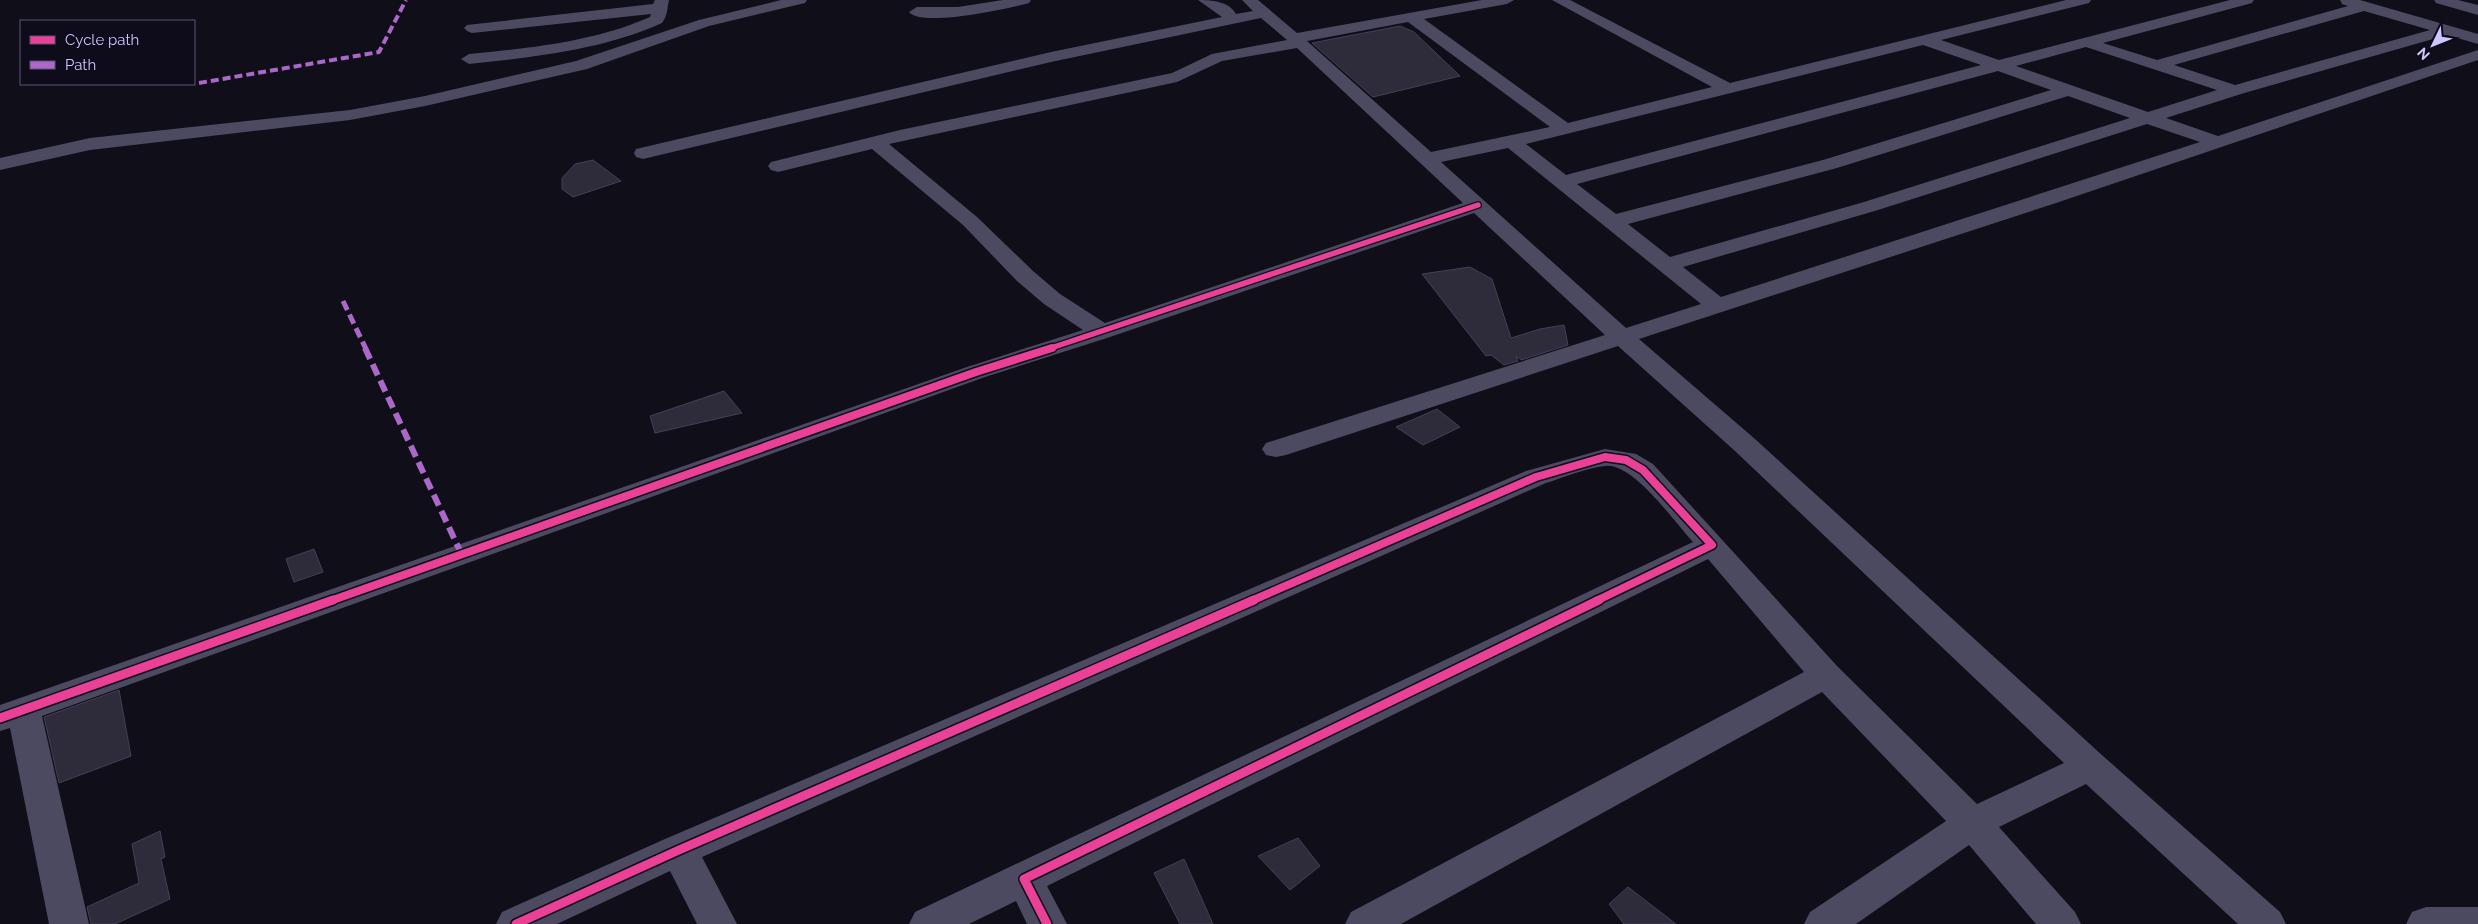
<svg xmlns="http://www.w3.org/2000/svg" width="2478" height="924" viewBox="0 0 2478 924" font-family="Raleway,sans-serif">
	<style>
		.building { fill: #2e2b3b; stroke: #444056 }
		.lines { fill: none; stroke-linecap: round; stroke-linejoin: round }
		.street { fill: #4b4a61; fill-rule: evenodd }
		.quiet-far2 { stroke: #ac68c9; stroke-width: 4; stroke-dasharray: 8 4; stroke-linecap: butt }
		.quiet-far1 { stroke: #ac68c9; stroke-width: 5; stroke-dasharray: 10 5; stroke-linecap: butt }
		.quiet { stroke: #ac68c9; stroke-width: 6; stroke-dasharray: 12 6; stroke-linecap: butt }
		.cycleway-far2-casing { stroke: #0e0b1b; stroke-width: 8 }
		.cycleway-far1-casing { stroke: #0e0b1b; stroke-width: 11 }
		.cycleway-casing { stroke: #0e0b1b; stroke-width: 12 }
		.cycleway-far2 { stroke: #ea4096; stroke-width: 5.5 }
		.cycleway-far1 { stroke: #ea4096; stroke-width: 8 }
		.cycleway { stroke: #ea4096; stroke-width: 9 }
	</style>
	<rect width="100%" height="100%" fill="#100e18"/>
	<g class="building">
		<path d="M1400 26 1414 32 1460 76 1373 97 1312 43Z"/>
		<path d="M593 160 621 181 573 197 562 189V178L575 164Z"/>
		<path d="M1470 267 1492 279 1511 338 1540 329 1564 325 1568 345 1521 360 1516 356 1518 361 1504 365 1491 355 1486 356 1422 274Z"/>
		<path d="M724 391 742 413 655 433 650 416Z"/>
		<path d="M1437 409 1460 427 1423 445 1396 427Z"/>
		<path d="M314 549 323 572 294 582 286 559Z"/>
		<path d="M119 690 131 756 59 783 44 717Z"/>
		<path d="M160 831 165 857 161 859 170 899 115 924H91L87 907 139 883 132 844Z"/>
		<path d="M1298 838 1320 866 1290 890 1258 856Z"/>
		<path d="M1184 859 1213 924H1180L1154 873Z"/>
		<path d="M1628 887 1676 924H1624L1609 904Z"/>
	</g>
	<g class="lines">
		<g class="street">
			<path d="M655 0H669C667 8 668 15 662 23 602 50 534 57 469 64L461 59 469 54C530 48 593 42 650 17L651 14 472 33 467 31 464 28 467 25 653 4Z"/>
			<path d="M781 0H807L805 3 709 26 587 69 425 106 350 120 90 150 0 170V158L90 138 350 110 425 96 576 61 699 20Z"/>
			<path d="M1003 0H1031L1029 3C1010 8 921 28 909 12L917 7H958Z"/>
			<path d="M1198 0C1211 0 1229 1 1236 14L1253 11 1242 0H1258L1297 33 1482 0H1514L1507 4 1424 19 1568 123 1712 87 1552 0H1570L1730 83 2066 0H2091L2089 3 1941 40 1999 60 2230 0H2254L2252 3 2103 43 2157 60 2348 6 2342 4 2340 0H2360L2478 34V44L2447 35 2241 94 2166 118 2218 136 2478 50V60L2056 203 1639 339 1755 439 2103 756 2280 912 2286 924H2238L2086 784 1999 827 2075 912 2081 924H2036L1969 845 1856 924H1804L1810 912 1946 821 1822 692 1401 924H1345L1351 912 1804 672 1708 559 1047 886 1067 924H1027L1016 901 969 924H909L915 912 1693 542C1675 523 1633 462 1605 466 1586 468 1565 477 1546 483L702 857 737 924H697L670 871 557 924H496L502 912 665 839 1526 471 1605 449 1636 454 1653 464 1838 667 1977 804 2064 763 1735 451 1618 346 1286 455 1276 457 1266 455 1262 449 1266 443 1605 335 1474 213 1110 337 985 377 42 716 89 924H49L10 728 0 731V705L967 367 1083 330 1044 304 1017 281 963 225 872 149 778 172 771 170 768 166 771 162 900 130 1172 73 1212 54 1287 40 1261 18 1051 62 643 159 636 157 634 153 636 149 1051 52 1222 17ZM2364 11 2430 30 2235 85 2174 65ZM1408 22 1550 127 1431 152 1307 41ZM1923 45 1981 65 1566 175 1526 144ZM2086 47 2217 90 2148 112 2016 66ZM1297 48 1463 203 1105 323 1060 294 1033 271 977 217 889 144 1177 82 1222 61ZM1998 71 2051 90 1823 160 1616 214 1577 184ZM2068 96 2130 118 1864 202 1670 257 1628 224 1837 168ZM2147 124 2200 142 1721 297 1683 267 1878 210ZM1508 148 1701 304 1626 328 1441 162Z"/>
			<path d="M2434 0H2458L2478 5V15L2436 3Z"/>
			<path d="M2426 907H2478V924H2406L2412 912Z"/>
		</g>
		<path class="quiet-far2" d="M199 83 379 52 406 0"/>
		<path class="quiet-far1" d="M343 301 366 349"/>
		<path class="quiet" d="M365 348 461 553"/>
		<g class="cycleway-far2-casing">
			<path id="cycleway-far2" d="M1048 349 1478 205"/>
		</g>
		<g class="cycleway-far1-casing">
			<g id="cycleway-far1">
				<path d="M330 601 976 372 1052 348"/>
				<path d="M1251 601 1536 477 1605 457 1626 460 1643 470 1712 545 1596 601"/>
			</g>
		</g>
		<g class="cycleway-casing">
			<g id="cycleway">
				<path d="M0 718 333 600"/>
				<path d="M516 924 679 850 1254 600"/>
				<path d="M1047 924 1024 879 1599 600"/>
			</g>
		</g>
		<use href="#cycleway-far2" class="cycleway-far2"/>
		<use href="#cycleway-far1" class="cycleway-far1"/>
		<use href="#cycleway" class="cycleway"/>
	</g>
	<rect x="20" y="20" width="175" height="65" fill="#0e0b1b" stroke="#5a5676"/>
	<rect x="30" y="36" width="25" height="8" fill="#ea4096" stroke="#5a5676"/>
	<text x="65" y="45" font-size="15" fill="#ccc7fe">Cycle path</text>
	<rect x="30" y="61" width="25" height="8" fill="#ac68c9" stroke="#5a5676"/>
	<text x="65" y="70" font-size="15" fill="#ccc7fe">Path</text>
	<g transform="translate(2433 45) rotate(227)" stroke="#0e0b1b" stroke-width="4" paint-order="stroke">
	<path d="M0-4L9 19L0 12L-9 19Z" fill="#ccc7fe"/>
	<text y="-8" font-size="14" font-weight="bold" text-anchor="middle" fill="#ccc7fe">N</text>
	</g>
</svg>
